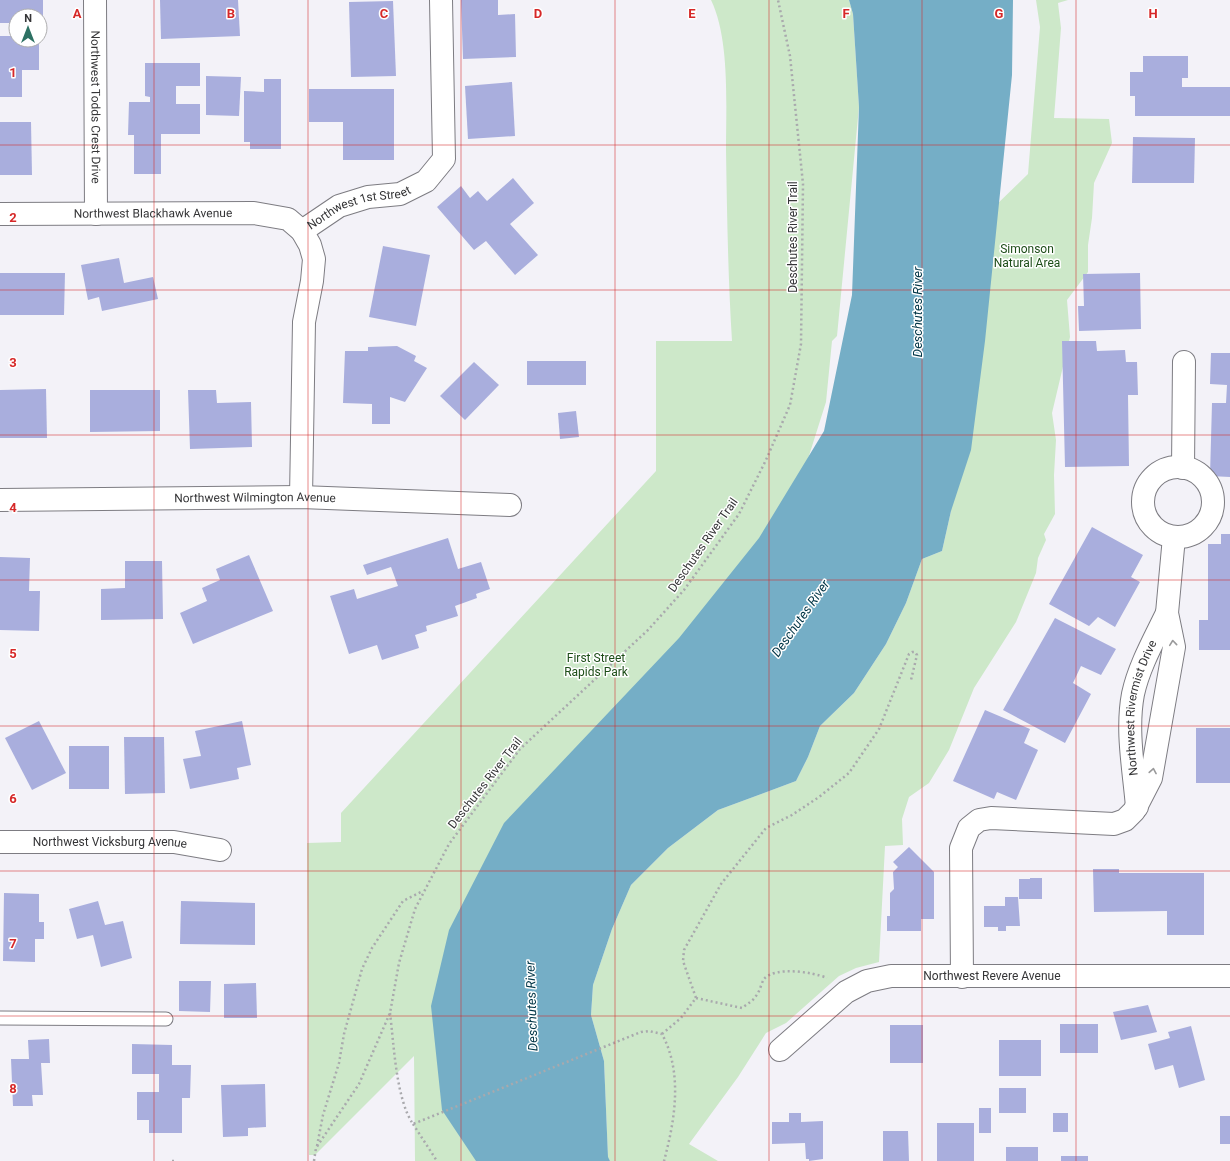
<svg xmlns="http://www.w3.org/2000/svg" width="1230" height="1161" viewBox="0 0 1230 1161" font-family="Roboto,sans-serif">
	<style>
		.green { fill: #cde8c9 }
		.water { fill: #75aec6 }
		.building { fill: #a9aedd }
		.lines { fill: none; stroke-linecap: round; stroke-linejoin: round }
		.service-casing { stroke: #7d7c82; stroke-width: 15 }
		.minor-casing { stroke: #7d7c82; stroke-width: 24 }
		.path { stroke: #a9a9ad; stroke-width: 2.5; stroke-dasharray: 2 3; stroke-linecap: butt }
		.service { stroke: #fff; stroke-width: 13 }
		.minor { stroke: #fff; stroke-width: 22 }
		.oneway { stroke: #9a9a9b }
		.grid { fill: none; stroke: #d62828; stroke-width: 1; stroke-opacity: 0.55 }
		.labels { text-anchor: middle; stroke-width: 3; stroke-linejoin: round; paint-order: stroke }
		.street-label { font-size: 12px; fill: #353537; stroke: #fff }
		.park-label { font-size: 12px; fill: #1d4d18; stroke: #fff }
		.water-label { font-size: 13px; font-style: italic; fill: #003546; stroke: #fff }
		.grid-label { font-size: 13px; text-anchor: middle; font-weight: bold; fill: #d62828; stroke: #fff; stroke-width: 3; stroke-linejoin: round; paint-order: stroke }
	</style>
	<rect width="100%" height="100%" fill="#f3f2f8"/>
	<g class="green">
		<path d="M711 0H849L853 14 859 107 837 336 832 341 826 402 807 462 512 1161H415L414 1056 315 1155H309L307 843 341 842V813L656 471V341H732C728 277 727 214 726 150 726 106 730 39 711 0Z"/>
		<path d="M1036 0H1068L1058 3 1061 28 1054 118 1109 119 1112 143 1094 183 1092 218 1088 245V272L1067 300 1070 337 1052 413 1056 440 1054 475 1055 514 1044 534 1046 540 1038 558 1036 573 1016 622 974 688 949 750 929 783 909 797 902 819 903 845 885 846 879 962 856 968 839 976 786 1023 766 1033 738 1077 689 1144 718 1161H610L608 1158 604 1061 591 1015 593 985 612 929 631 885 668 848 718 810 796 781 808 757 820 726 854 693 886 644 906 603 922 559 942 551 951 511 956 244 1028 174 1040 27Z"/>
	</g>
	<path class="water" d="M849 0H1013L1012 75 985 341 971 450 951 511 942 551 922 559 906 603 886 644 854 693 820 726 808 757 796 781 718 810 668 848 631 885 612 929 593 985 591 1015 604 1061 608 1157 610 1161H476L442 1110 431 1006 449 930 504 823 679 638 759 538 824 431 852 295 859 107 853 14Z"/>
	<g class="building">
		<path d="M0 0H43V23H40V16H16V23H0Z"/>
		<path d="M160 0H238L240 36 161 39Z"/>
		<path d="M461 0H498V15L515 14 516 57 463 59Z"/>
		<path d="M393 1 396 76 351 77 349 2Z"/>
		<path d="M0 36H16V40H39V70H22V97H0Z"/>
		<path d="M1143 56H1188V78H1182V87H1230V116H1135V96H1130V72H1143Z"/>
		<path d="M145 63H200V86H176V104H200V134H161V174H134V135H128L129 102H150V97L145 96Z"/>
		<path d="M206 76 241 77 239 116 206 115Z"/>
		<path d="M264 79H281V149H250V142H244V91L264 92Z"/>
		<path d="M512 82 515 136 468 139 465 86Z"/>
		<path d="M309 89H394V160H343V122H309Z"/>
		<path d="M0 122H31L32 175H0Z"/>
		<path d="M1133 137 1195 138 1194 183H1132Z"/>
		<path d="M513 178 534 203 510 224 538 255 515 275 486 241 474 250 437 207 461 186 470 198 478 191 487 201Z"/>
		<path d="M383 246 430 255 416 326 369 317Z"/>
		<path d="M119 258 124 283 153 277 158 299 102 311 99 297 88 300 81 265Z"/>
		<path d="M0 273H65L64 315H0Z"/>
		<path d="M1140 273 1141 329 1079 331 1078 306H1084L1083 274Z"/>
		<path d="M1062 341H1096L1097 351 1125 350 1126 362H1137L1138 395H1128L1129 466 1065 467Z"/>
		<path d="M397 346 416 356 414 361 427 368 405 402 390 397V424H372V404L343 403 345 351H368V347Z"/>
		<path d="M1211 353H1230V477L1210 476 1212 403H1226L1227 385 1210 384Z"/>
		<rect x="527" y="361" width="59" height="24"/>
		<path d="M474 362 499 385 465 420 440 396Z"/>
		<path d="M46 389 47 438H0V390Z"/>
		<path d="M90 390H160V431L90 432Z"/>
		<path d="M188 390H216L217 403 251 402 252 447 190 449Z"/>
		<path d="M576 411 579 437 560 439 558 413Z"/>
		<path d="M1092 527 1143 555 1131 577 1140 582 1115 627 1098 617 1089 626 1049 604Z"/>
		<path d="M1221 534H1230V650H1199V620H1208V544H1221Z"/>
		<path d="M448 538 458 569 481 562 490 589 476 594 477 598 455 606 458 616 426 626 427 631 415 635 419 648 382 660 377 645 349 654 330 596 354 589 357 599 398 586 391 567 367 575 363 565Z"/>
		<path d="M249 555 273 611 193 644 180 613 207 601 202 588 220 580 216 569Z"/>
		<path d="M0 557 30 558 29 591H40L39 631 0 630Z"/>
		<path d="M125 561H162L163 619 101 620V589L125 588Z"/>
		<path d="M1055 618 1116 649 1101 675 1081 666 1073 683 1091 694 1065 743 1003 710Z"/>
		<path d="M985 710 1030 729 1024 743 1038 750 1016 800 997 792 994 799 953 781Z"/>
		<path d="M39 721 66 773 32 790 5 738Z"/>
		<path d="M242 721 251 765 237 768 239 779 190 789 183 759 201 756 195 731Z"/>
		<rect x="1196" y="728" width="34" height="55"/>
		<path d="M124 737H164L165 793 125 794Z"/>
		<rect x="69" y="746" width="40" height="43"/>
		<path d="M909 847 934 872V919H921V931H887V916H890V893L894 889 893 872 898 867 893 862Z"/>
		<path d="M1093 869H1119V873H1204V935H1167V911L1094 912Z"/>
		<path d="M1030 878H1042V899H1019V879H1030Z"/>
		<path d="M4 893 39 894V922H44V939H35V962L3 961Z"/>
		<path d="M1005 897H1018L1020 926H1006V931H998V927H984V906H1005Z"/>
		<path d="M98 901 105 925 123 921 132 958 101 967 93 935 77 939 69 909Z"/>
		<path d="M181 901 255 903V945L180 944Z"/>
		<path d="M179 981H211L210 1012 179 1011Z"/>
		<path d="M256 983 257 1018H224V984Z"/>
		<path d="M1148 1005 1157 1032 1121 1040 1113 1012Z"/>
		<rect x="1060" y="1024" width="38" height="29"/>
		<rect x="890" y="1025" width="33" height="38"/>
		<path d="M1191 1026 1205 1080 1179 1088 1173 1065 1155 1070 1148 1044 1170 1038 1168 1032Z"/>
		<path d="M49 1039 50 1063H41L43 1095H32L33 1106H13L11 1059H29L28 1040Z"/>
		<rect x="999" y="1040" width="42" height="36"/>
		<path d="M132 1044 172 1045V1065H191L190 1098H182V1133H149V1120H137V1092H159V1074H132Z"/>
		<path d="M265 1084 266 1127 248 1128V1136L223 1137 221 1085Z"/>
		<rect x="999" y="1088" width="27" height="25"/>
		<rect x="979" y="1108" width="12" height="25"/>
		<path d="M789 1113H801V1122L823 1121V1159L809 1161V1159H806L805 1143 772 1144V1122H789Z"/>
		<rect x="1053" y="1113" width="15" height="19"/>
		<rect x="1220" y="1116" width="10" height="28"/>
		<rect x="937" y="1123" width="37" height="38"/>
		<path d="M883 1131H908L909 1161H883Z"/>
		<rect x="1006" y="1147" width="32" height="14"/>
		<rect x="1061" y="1156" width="27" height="5"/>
	</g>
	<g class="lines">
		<g class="service-casing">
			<path id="service" d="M0 1018 166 1019"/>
		</g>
		<g class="minor-casing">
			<g id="minor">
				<path id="s1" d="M95 0 96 214"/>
				<path id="s2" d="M0 214 254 213 288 219 302 231 310 245 314 259 312 281 304 322 301 497"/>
				<path id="s3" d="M302 231 339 206 368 197 400 194 426 181 444 159 441 0"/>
				<circle cx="1178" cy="502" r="35"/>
				<path d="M1183 468 1184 362"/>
				<path id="s4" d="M0 500 301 497 510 505"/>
				<path id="s5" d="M1137 807C1134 770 1126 731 1133 694 1139 666 1155 638 1167 613"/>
				<path id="s6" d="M0 842H174L220 850"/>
				<path d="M962 977 961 848 969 828 979 820 991 818 1114 824 1125 820 1134 811 1151 778 1174 647 1167 613 1174 537"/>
				<path id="s7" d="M780 1050 846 992 867 981 891 976H1230"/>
			</g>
		</g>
		<g class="path">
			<path d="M696 998 742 1008C747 1004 753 1001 756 996 760 991 761 984 764 979 775 966 813 972 827 978"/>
			<path d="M390 1013C394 1045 396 1099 413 1124L641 1032 649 1031 662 1034C683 1073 675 1120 664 1161"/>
			<path d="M662 1034 681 1018 696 998 683 961 684 950 721 884 766 828 792 815 819 797 849 773 879 729 909 654 912 652H915L917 655 911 680"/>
			<path d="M413 1124 437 1161"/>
			<path d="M317 1146 323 1115 339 1063 344 1034 362 969 372 948 403 901 423 891"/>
			<path d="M172 1161H177"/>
			<path d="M314 1161 316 1148 359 1084 390 1013 399 963 415 909 449 844 520 749 648 630 684 590 739 514 766 460 790 405 801 344 803 184 790 56 778 0"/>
		</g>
		<use href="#service" class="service"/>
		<use href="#minor" class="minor"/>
	</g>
	<defs><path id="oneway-chevron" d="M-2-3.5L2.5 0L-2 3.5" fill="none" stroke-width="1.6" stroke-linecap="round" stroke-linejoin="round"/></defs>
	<g class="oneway">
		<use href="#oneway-chevron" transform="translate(1173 643) rotate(-96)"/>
		<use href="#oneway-chevron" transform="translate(1153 771) rotate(-80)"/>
	</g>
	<path class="grid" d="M154 0V1161M308 0V1161M461 0V1161M615 0V1161M769 0V1161M922 0V1161M1076 0V1161M0 145H1230M0 290H1230M0 435H1230M0 580H1230M0 726H1230M0 871H1230M0 1016H1230"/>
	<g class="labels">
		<g class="street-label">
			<text dy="4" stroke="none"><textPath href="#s1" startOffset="107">Northwest Todds Crest Drive</textPath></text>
			<text dy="4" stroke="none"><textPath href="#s3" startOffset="63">Northwest 1st Street</textPath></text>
			<text dy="4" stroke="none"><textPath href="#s2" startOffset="153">Northwest Blackhawk Avenue</textPath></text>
			<text transform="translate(793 237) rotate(-90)" y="4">Deschutes River Trail</text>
			<text dy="4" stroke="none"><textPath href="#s4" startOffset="255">Northwest Wilmington Avenue</textPath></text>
			<text transform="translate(703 545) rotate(-55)" y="4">Deschutes River Trail</text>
			<text dy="4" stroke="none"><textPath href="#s5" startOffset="101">Northwest Rivermist Drive</textPath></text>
			<text transform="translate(485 783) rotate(-52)" y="4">Deschutes River Trail</text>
			<text dy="4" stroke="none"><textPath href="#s6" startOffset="110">Northwest Vicksburg Avenue</textPath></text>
			<text dy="4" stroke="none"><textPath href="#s7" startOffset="237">Northwest Revere Avenue</textPath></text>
		</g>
		<g class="park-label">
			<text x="1027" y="253">Simonson<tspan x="1027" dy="14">Natural Area</tspan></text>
			<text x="596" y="662">First Street<tspan x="596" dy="14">Rapids Park</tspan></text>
		</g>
		<g class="water-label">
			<text transform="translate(917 312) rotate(-90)" y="5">Deschutes River</text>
			<text transform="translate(800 618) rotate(-55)" y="5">Deschutes River</text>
			<text transform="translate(531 1006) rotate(-92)" y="5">Deschutes River</text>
		</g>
	</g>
	<g class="grid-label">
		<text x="77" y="18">A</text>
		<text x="231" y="18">B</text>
		<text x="384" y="18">C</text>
		<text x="538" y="18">D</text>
		<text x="692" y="18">E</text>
		<text x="846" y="18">F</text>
		<text x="999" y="18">G</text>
		<text x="1153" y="18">H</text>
		<text x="13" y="77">1</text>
		<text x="13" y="222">2</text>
		<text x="13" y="367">3</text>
		<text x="13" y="512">4</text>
		<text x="13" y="658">5</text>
		<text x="13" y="803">6</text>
		<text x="13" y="948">7</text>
		<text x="13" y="1093">8</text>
	</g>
	<g transform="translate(28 28)"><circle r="19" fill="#ffffff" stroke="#aeaeaf"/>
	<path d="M0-3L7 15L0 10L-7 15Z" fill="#2d7163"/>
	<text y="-6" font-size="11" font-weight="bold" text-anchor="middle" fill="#353537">N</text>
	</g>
</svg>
